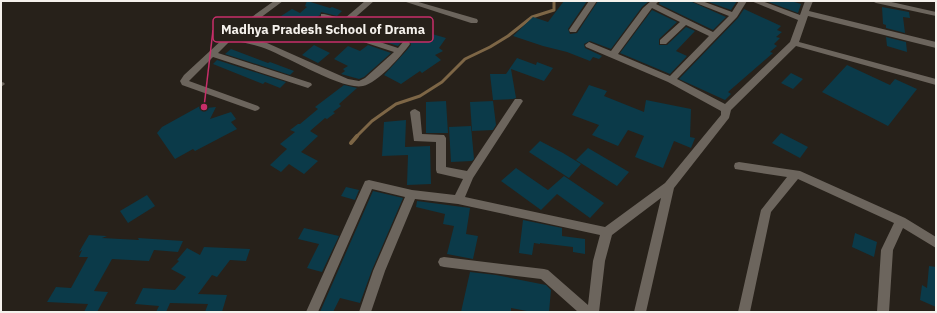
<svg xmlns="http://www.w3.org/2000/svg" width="937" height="313" viewBox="0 0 937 313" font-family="'IBM Plex Sans',sans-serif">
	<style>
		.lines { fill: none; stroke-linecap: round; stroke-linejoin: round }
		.stream-far1 { stroke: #7d6646; stroke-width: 3 }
		.stream { stroke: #7d6646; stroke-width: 4 }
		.building { fill: #0b3a49 }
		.lane { fill: #6c655d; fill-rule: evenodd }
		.street { fill: #6c655d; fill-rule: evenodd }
		.leader { fill: none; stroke: #c72e6a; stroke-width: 1.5 }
		.callout-dot { fill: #c72e6a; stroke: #27211a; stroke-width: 1.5 }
		.callout { fill: #27211a; stroke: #c72e6a; stroke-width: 1.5 }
		.callout-label { font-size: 13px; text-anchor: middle; font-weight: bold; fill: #f5f1ec }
	</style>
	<rect width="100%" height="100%" fill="#27211a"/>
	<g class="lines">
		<path class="stream-far1" d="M356 137 372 121 396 104 420 96 442 82 465 59 490 47 508 36 532 17 554 10V1"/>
		<path class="stream" d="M351 143 357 136"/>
	</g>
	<g class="building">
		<path d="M307 1 330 8 332 7 342 11 337 16 321 12 320 15 300 28 278 18 292 9 300 13 307 7 305 6Z"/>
		<path d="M564 1H587L568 29 570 34 577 33 598 1H649L642 7 611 49 590 41 584 44 585 48 602 56 599 59 593 57 590 61 567 52 543 46 513 36 533 17 548 22Z"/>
		<path d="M660 1H690L726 17 713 30 659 4Z"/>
		<path d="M706 1H737L731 10Z"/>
		<path d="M766 1H791L801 4 798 13Z"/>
		<path d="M882 7 909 12 910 18 903 17 905 33 886 28V25L883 24Z"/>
		<path d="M744 9 781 26 777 30 782 32 776 37 780 38 774 44 777 46 770 52 773 53 728 92 731 94 725 100 679 79 738 18Z"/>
		<path d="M652 10 677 22 659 39V45H667L686 27 695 31 676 51 687 56 670 74 620 53Z"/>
		<path d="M414 23 428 30 425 32 446 38 439 48 443 51 435 55 441 60 422 73 420 71 401 84 384 75 407 50 411 45 410 41 403 40 398 46 376 39 394 26 404 30Z"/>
		<path d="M886 37 906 42 907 52 887 46Z"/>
		<path d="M314 45 330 53 318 63 302 55Z"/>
		<path d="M368 45 391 53 364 77 359 79 341 74 345 71 343 69 348 66 334 59 348 46 360 51Z"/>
		<path d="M231 49 268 63 270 62 294 71 290 75 225 54Z"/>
		<path d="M517 58 536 65 537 62 553 68 544 81 511 69 516 98 513 99 493 100 490 74H506Z"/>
		<path d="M217 60 286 82 280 88 265 82 263 84 213 64Z"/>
		<path d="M847 65 890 85 895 79 917 89 888 126 822 92Z"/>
		<path d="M791 73 803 79 793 89 781 83Z"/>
		<path d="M344 85 357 88 339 104 341 106 333 112 335 113 327 119 325 118 310 131 318 136 301 152 318 161 304 174 289 164 281 172 270 165 287 149 280 144 295 132 290 130 298 124H300L318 109 315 107Z"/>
		<path d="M589 85 607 91 604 96 644 112 646 100 691 109 690 137 695 138 691 148 674 141 663 168 635 157 644 136 628 130 618 146 592 135 599 125 572 115Z"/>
		<path d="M446 101 448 133H426V102Z"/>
		<path d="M493 101 496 125 493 130 472 131 470 102Z"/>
		<path d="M200 106 206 108 216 107 210 119 231 112 236 119 231 122 237 129 195 151 193 149 175 159 157 133 162 127Z"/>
		<path d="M406 120 405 147 430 146 431 184 407 185 408 155 382 156 384 122Z"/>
		<path d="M471 126 474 159 472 161 451 162 449 127Z"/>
		<path d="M781 133 808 147 800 158 772 143Z"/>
		<path d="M540 141 563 153 581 164 569 178 529 152Z"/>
		<path d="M588 148 629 172 617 186 576 160Z"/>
		<path d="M516 168 548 190 564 176 604 203 590 218 557 194 541 210 501 181Z"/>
		<path d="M346 187 359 190 355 200 341 196Z"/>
		<path d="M373 191 403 198 372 270 360 303 340 298 333 312H320Z"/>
		<path d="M147 195 155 206 128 223 120 211Z"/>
		<path d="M417 201 470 208 466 234 478 236 473 259 447 254 454 226 443 224 445 214 416 207Z"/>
		<path d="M523 220 562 228V236L585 239V254L573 252V247L540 243V244L534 243 532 255 519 253Z"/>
		<path d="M304 228 339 236 322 272 307 268 319 244 298 239Z"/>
		<path d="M855 233 877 242 874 257 852 247Z"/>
		<path d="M89 235 107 236 102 238 139 240 138 238 183 241 178 252 154 250 149 261 112 259 94 291 108 292 97 312H84L88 304 47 302 56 287 71 288 88 257H79L82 250 79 252Z"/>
		<path d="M204 247 250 249 246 261 230 260 217 277 212 275 198 294 227 295 222 312H205L208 304 170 303 166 312H156L159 306 135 304 143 288 175 290 186 277 171 269 179 261 177 260 187 248 200 255Z"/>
		<path d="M929 266 936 267V307L920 300 922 285 927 288Z"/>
		<path d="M470 272 496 275 546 285 551 290 549 312H532L511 308V312H461Z"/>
	</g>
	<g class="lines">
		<path class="lane" d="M3 82 5 84 1 87V83Z"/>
		<g class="street">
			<path d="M274 1H283L236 36 267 43 348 79 359 81 365 78 394 52 339 34 338 28 341 23 321 18V14H324L344 19 365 1H374L350 22 346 31 398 48 403 42H409L410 44C401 56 378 83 363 86 343 91 283 54 261 47 251 44 241 42 231 40L218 53 311 83 312 85 308 88 213 57 189 81 258 106 260 108 258 110 255 111 182 85 180 81 184 75 224 38 212 35V31L228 34Z"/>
			<path d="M403 1H415L477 19 478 21 477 23H471Z"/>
			<path d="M589 1H597L576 32H570L569 30Z"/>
			<path d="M651 1H659L656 4 713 32 729 16 691 1H702L732 12 739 1H747L737 17 677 79 725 104 790 42 798 20 751 1H762L800 15 805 1H813L809 11 936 42V48L808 16 799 42 936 79V85L796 46 731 110 729 118 674 188 646 312H634L661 198 612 235 605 261 599 312H578L541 279 444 267 440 266 438 262 440 258 444 257 544 269 548 270 588 305 593 261 600 235 458 204 415 199 385 271 371 312H359L373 271 405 197 372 189 318 312H306L365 181 369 180 412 190 455 195 463 179 437 173 436 170V142L414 141 410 112 412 110 415 109 420 112 422 134 444 135 446 138V167L467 171 515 99H521L523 101 473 178 465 197 605 227 665 183 721 115V111L668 82 586 47 585 45 589 42 611 51 643 8ZM652 8 680 22 660 40V44H666L686 25 709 36 670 76 618 54Z"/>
			<path d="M872 1H887L936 12V16L876 3Z"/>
			<path d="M739 162 800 171 905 218 936 237V248L903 228 893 250 889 312H877L881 250 894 223 798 179 771 212 750 312H738L761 210 787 177 735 169 734 166 735 163Z"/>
		</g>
	</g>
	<path class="leader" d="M204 107L213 30"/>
	<circle class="callout-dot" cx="204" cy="107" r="4"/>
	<rect class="callout" x="213" y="17" width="220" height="25" rx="4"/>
	<g class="callout-label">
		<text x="323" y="34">Madhya Pradesh School of Drama</text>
	</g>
	<rect width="937" height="313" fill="none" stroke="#f5f1ec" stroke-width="4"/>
</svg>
